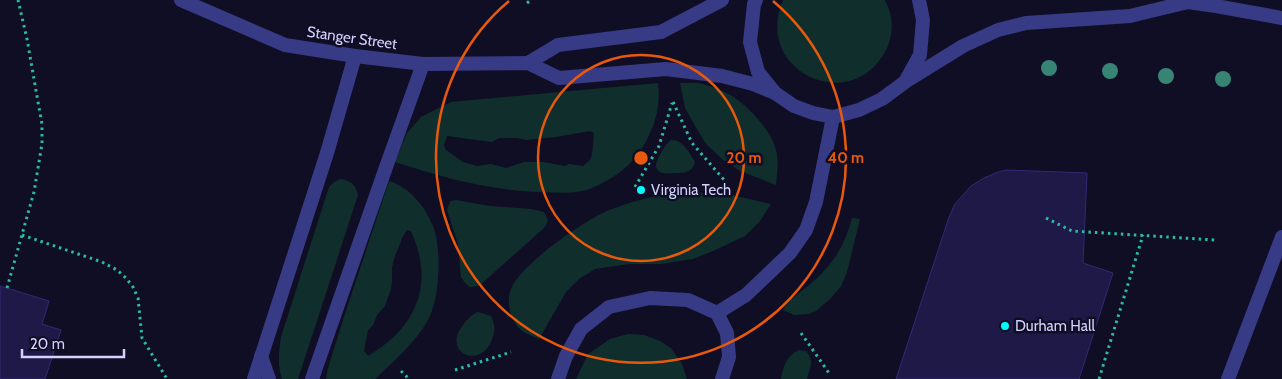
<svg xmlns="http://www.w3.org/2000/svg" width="1282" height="379" viewBox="0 0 1282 379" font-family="Cabin,sans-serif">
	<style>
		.green { fill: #102f2c; fill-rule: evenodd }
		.building { fill: #1e1947; stroke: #322a74 }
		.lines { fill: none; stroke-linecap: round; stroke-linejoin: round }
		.path { stroke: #2abba6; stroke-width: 3; stroke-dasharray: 2.5 4; stroke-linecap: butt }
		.service { stroke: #373b86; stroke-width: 14 }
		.tertiary { stroke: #373b86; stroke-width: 14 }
		.tree { fill: #388474 }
		.ring { fill: none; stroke: #e8590c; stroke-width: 2.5 }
		.poi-dot { fill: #00fafd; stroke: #100e25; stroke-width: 2 }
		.labels { text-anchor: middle; stroke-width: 5; stroke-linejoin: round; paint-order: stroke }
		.street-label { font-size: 15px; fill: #d3d2ff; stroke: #100e25 }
		.poi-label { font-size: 15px; fill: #d3d2ff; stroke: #100e25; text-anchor: start }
		.centre { fill: #e8590c; stroke: #100e25; stroke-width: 2.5 }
		.ring-label { font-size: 15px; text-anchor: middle; font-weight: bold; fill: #e8590c; stroke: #100e25; stroke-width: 5; stroke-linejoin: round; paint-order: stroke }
	</style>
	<rect width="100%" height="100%" fill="#100e25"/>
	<g class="green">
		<path d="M783 0H885C893 15 894 32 887 48 853 118 752 72 783 0Z"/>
		<path d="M658 83C661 106 655 125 644 145 633 165 613 179 592 188 577 194 559 193 543 192 491 191 444 178 395 162L407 133 421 117 451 102ZM590 131 594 133C593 140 593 156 590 160 589 161 584 165 583 166L569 164 565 166 544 162H524L506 168 491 164 477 166 463 162 446 150 444 145 447 136 492 142 499 138H517L526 140 556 137Z"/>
		<path d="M680 83C687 83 696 82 703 84 713 87 724 91 732 96 749 107 771 130 776 150 779 161 777 173 776 185L740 171 722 159 706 144 698 131 685 108Z"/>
		<path d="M671 140C682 139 690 153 695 162 694 166 692 170 688 171 685 173 680 173 676 173 659 175 650 171 661 153 664 148 666 144 671 140Z"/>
		<path d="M341 179C351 181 356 185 358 195L298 379H282C277 365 279 351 281 337L329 187 334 182Z"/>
		<path d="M389 181C410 187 425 207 433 226 442 249 440 298 428 320 415 343 394 361 375 379H326L328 368 344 317ZM407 230 411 231C435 284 417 327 368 356L364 351 368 330 373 325 377 315 385 306 391 289 392 281V268L394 259 402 238Z"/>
		<path d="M697 192 732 195 771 204 760 221 745 236 713 251 693 259 660 264H629L595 269 579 279 566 292 539 339C533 336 523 333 519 328 510 319 506 300 511 289 521 264 587 218 612 209 641 198 667 193 697 192Z"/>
		<path d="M456 200 490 206 531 209 544 212C548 219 549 222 544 228L479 286 470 287 465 283 461 277 458 244 447 210 449 204 451 201Z"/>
		<path d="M852 218 860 219 847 272 841 286 831 298 816 311 809 314 794 315 783 310C790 299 799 293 808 286 832 266 844 248 852 218Z"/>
		<path d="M478 312 491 316C496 326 495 332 491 342 478 370 442 351 463 325 468 319 471 315 478 312Z"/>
		<path d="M628 334 644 335 660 341 671 348 682 364 687 379H576L588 354 610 339Z"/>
		<path d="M799 350 806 351C815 362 810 367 807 379H781C783 366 787 355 799 350Z"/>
	</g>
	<g class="building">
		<path d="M1007 170 1087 173 1083 263 1113 273 1079 379H896L949 217 955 204 971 186 984 178 998 172Z"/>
		<path d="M0 286 49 301 42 324 61 330 45 379H0Z"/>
	</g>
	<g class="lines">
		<g class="path">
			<path d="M527 3 531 0"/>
			<path d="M673 102 692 143 725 181"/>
			<path d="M635 187 659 146 672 103"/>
			<path d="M1046 218 1072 231 1215 240"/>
			<path d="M22 235 102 262 117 270 126 278 133 287 138 298 142 338 167 379"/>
			<path d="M7 288 34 192 42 144V124L38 102 27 39 18 0"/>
			<path d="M801 333 829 373"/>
			<path d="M455 370 511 352"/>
			<path d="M401 371 409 379"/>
			<path d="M1099 379 1143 235"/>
		</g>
		<g class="service">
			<path d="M717 313 746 295 790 253 806 230 816 202 833 117"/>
			<path d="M261 356 269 379"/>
			<path d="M254 379 327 153 355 56"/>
			<path d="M312 379 385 170 423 64"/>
			<path d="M558 379 566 356 581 329 609 307 650 298 688 300 717 313 727 333 729 357 722 379"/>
			<path d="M1228 379 1282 237"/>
		</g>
		<g class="tertiary">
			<path d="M181 0 285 45 355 56 423 64 528 63 559 78 666 69 722 76 753 84 775 93"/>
			<path d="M756 0 754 4 750 42 758 72 775 93 794 106 813 113 833 117 859 110 882 99 905 82 920 55 923 20 919 0"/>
			<path d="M1183 0 1188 2 1216 6 1282 18"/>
			<path d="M528 63 558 45 661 32 722 0"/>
			<path d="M908 80 963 46 998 30 1026 23 1130 16 1188 2"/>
		</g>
	</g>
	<g class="tree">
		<circle cx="1049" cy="68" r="8"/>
		<circle cx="1110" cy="71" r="8"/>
		<circle cx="1166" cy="76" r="8"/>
		<circle cx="1223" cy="79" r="8"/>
	</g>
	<g class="ring">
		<circle cx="641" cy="158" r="103"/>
		<path d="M773 1A205 205 0 1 1 509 1"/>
	</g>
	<g class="poi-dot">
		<circle cx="641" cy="190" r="5"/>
		<circle cx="1005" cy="326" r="5"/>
	</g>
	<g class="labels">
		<g class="street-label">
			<text transform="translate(352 38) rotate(8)" y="5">Stanger Street</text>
		</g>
		<g class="poi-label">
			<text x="651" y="195">Virginia Tech</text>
			<text x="1015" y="331">Durham Hall</text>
		</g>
	</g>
	<circle cx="641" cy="158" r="8" class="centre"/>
	<g class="ring-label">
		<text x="744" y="163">20 m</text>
		<text x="846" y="163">40 m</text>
	</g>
	<path d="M22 349v8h102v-8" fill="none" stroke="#d3d2ff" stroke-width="2.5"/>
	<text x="30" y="349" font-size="15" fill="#d3d2ff" stroke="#100e25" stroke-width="4" paint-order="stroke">20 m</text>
</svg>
